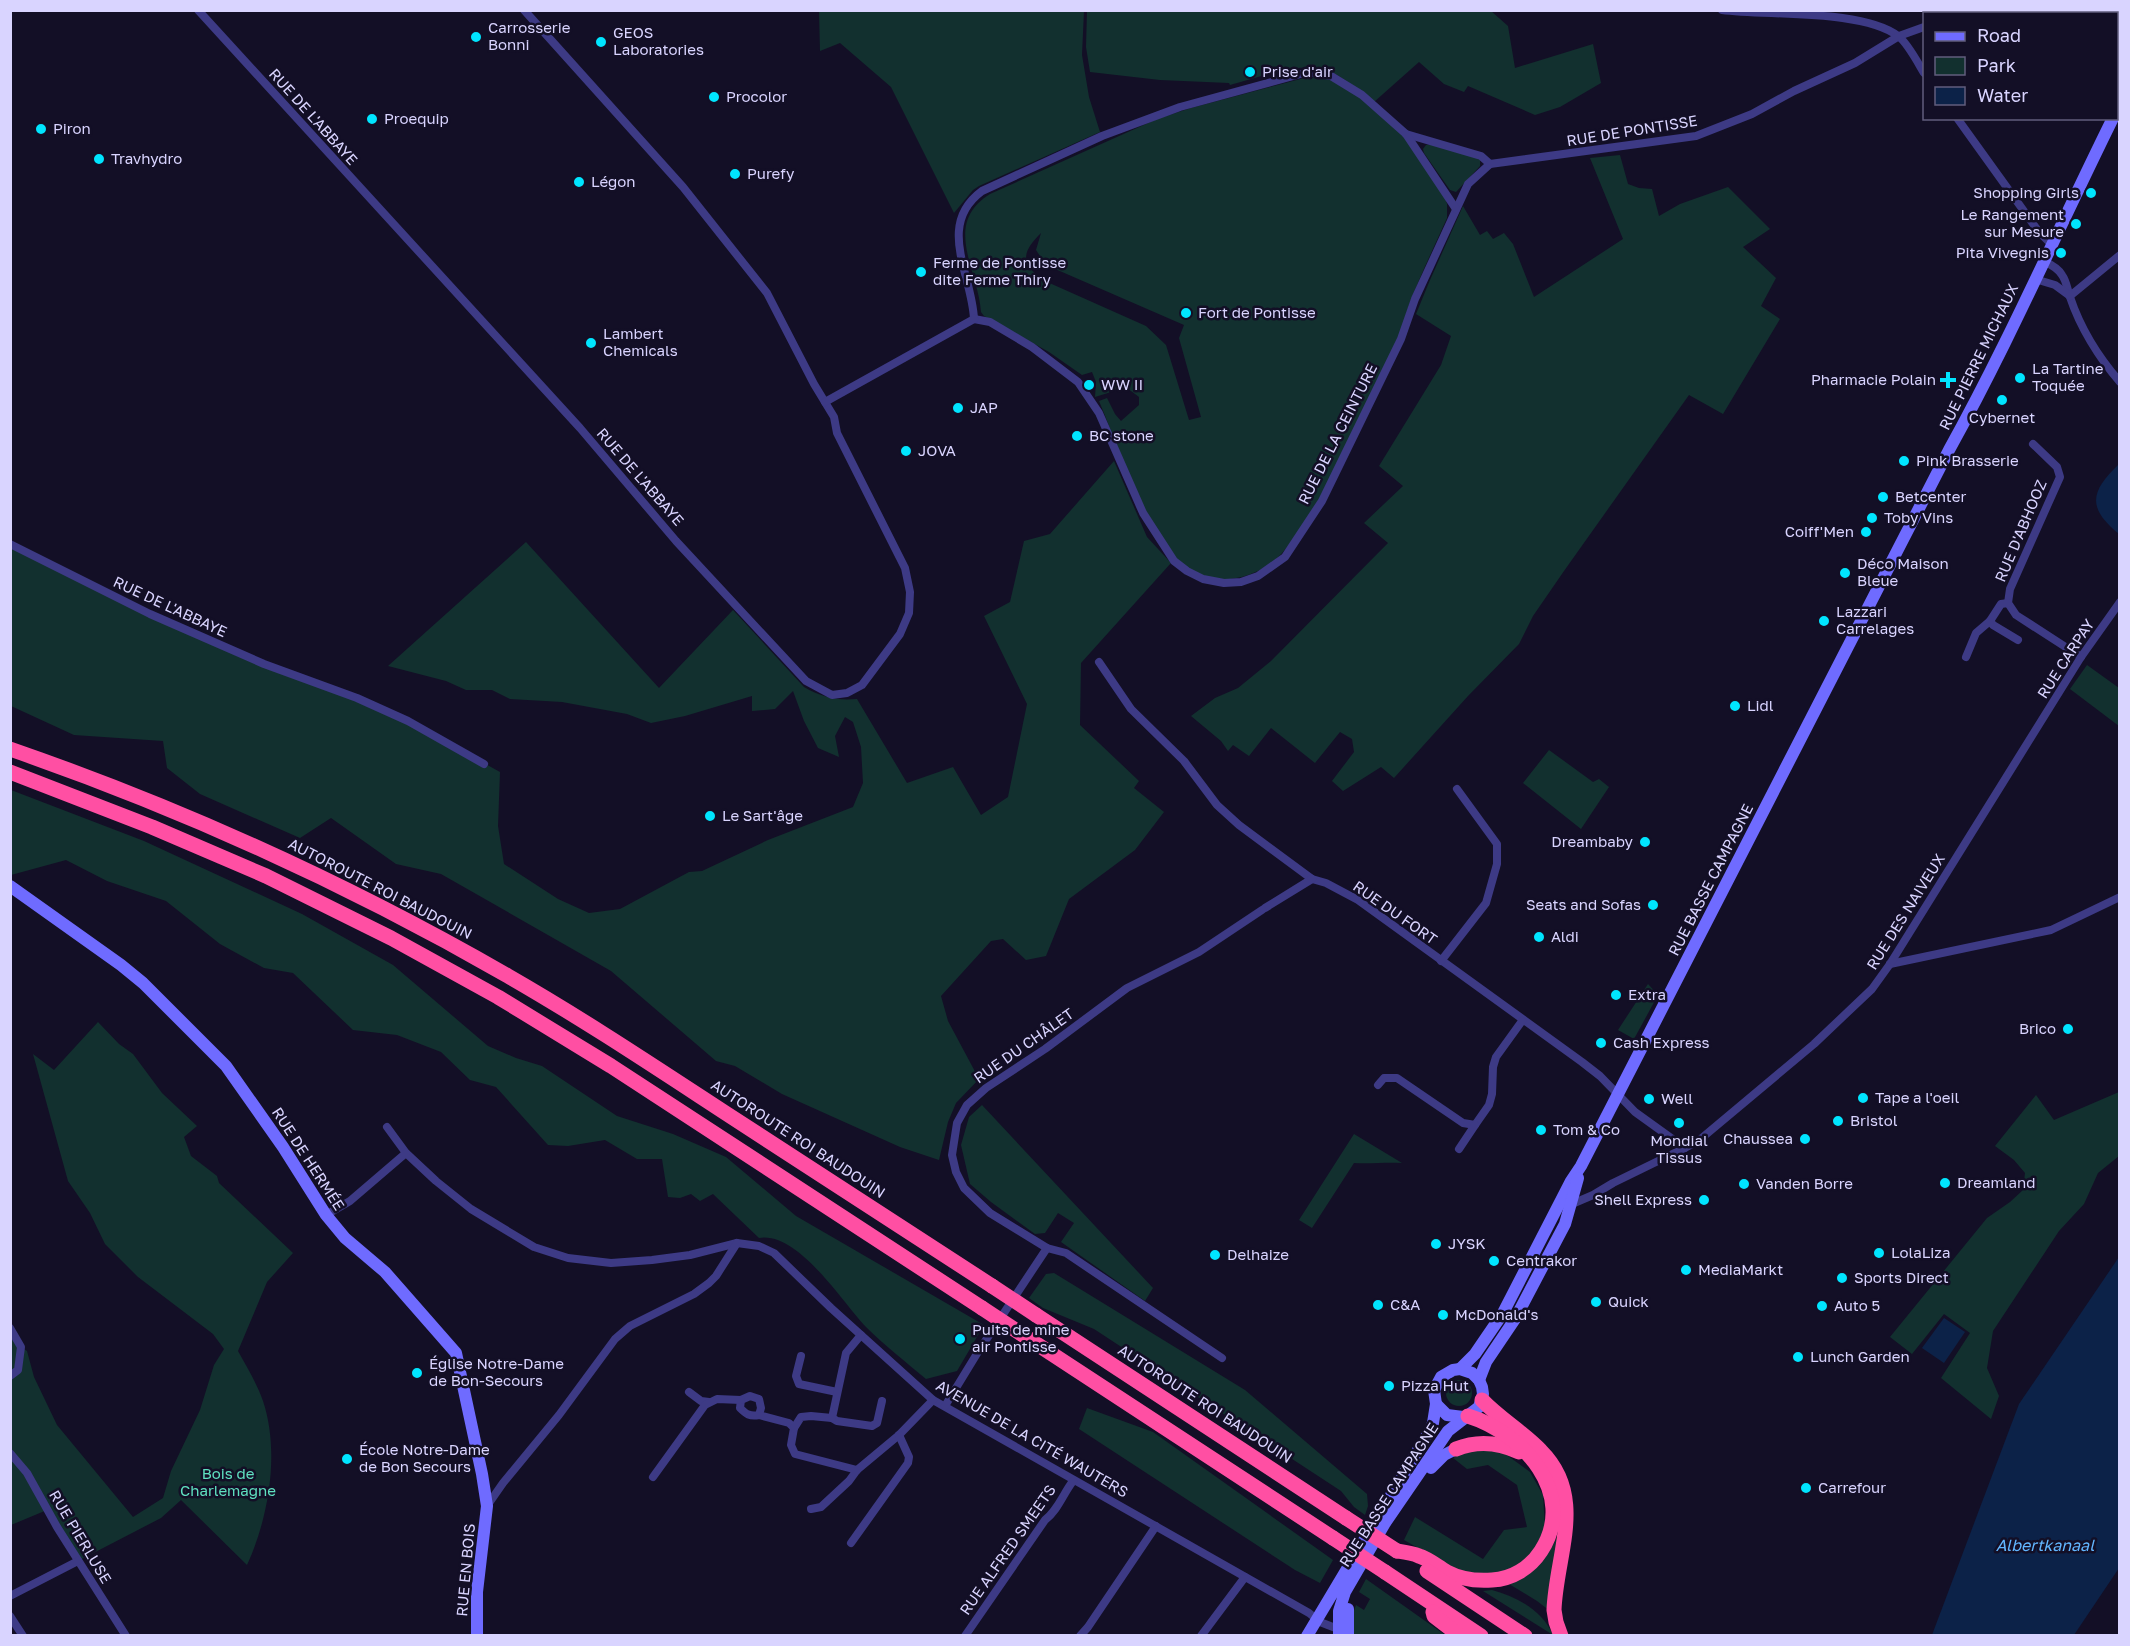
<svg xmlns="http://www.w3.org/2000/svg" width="2130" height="1646" viewBox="0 0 2130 1646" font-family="'Golos Text',sans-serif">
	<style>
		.green { fill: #12302f; fill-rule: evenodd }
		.water { fill: #0c2248 }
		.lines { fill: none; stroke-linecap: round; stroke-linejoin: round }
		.street { stroke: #3d3a85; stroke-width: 8 }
		.secondary { stroke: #6f6bff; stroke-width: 12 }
		.highway { stroke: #ff4fa3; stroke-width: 15 }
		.highway-bridge { stroke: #ff4fa3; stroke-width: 15 }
		.poi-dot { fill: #00e5ff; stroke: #130f26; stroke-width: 2 }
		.labels { text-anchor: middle; stroke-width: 5; stroke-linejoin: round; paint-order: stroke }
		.poi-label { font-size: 15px; fill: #d9d4ff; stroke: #130f26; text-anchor: start }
		.street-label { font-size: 15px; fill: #d9d4ff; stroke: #130f26 }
		.park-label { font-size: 15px; fill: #5fe0c0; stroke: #130f26 }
		.water-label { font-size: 16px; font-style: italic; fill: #62b6ff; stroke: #130f26 }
	</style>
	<rect width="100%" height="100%" fill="#130f26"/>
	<g class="green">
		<path d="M819 11H1084L1082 55 1089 97 1100 132 979 186 973 190 954 213 891 87 840 43 820 51Z"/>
		<path d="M1087 11H1491L1508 26 1515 68 1593 44 1601 83 1560 107 1535 115 1468 86 1464 92 1444 84 1419 62 1374 102C1358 90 1338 71 1318 68 1296 64 1253 79 1230 85L1229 83 1160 80 1090 72 1086 47Z"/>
		<path d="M1308 77 1328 78 1361 98 1405 136 1442 187 1447 204V218C1434 247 1420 276 1409 305 1405 315 1403 326 1399 336 1384 372 1364 407 1347 442 1329 480 1311 521 1283 552 1255 583 1204 591 1175 557 1138 513 1121 453 1099 401L1107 398 1115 414 1121 421 1139 405V397L1123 385 1108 393 1095 397 1096 382 1092 372 1082 375 1049 352 984 316 981 312C978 269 942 224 990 194L1157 119 1191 108ZM1041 233 1036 250 1046 265 1184 325 1179 338 1201 417 1189 420 1166 345 1146 326 1045 281C1020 264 1021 253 1041 233Z"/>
		<path d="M1431 144 1476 157 1480 160V166L1456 192 1450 190 1424 153 1423 149 1426 145Z"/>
		<path d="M1620 155 1628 184 1639 188 1652 189 1659 216 1680 204 1728 187 1770 229 1743 247 1776 278 1761 306 1780 319 1723 414 1689 395 1564 571 1533 616 1519 644 1468 696 1394 778 1381 767 1343 791 1332 781 1354 752 1352 739 1340 732 1315 763 1271 728 1249 756 1233 745 1228 751 1221 741 1191 716 1215 698 1238 688 1271 661 1388 543 1364 523 1403 486 1379 466 1441 365 1451 336 1416 314 1430 280 1463 206 1480 235 1487 231 1493 239 1504 233 1513 244 1534 297 1623 239 1590 158Z"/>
		<path d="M1114 461 1147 537 1171 563 1081 663 1080 725 1139 781 1134 788 1164 812 1135 850 1069 899 1046 956 1026 960 1003 939 991 941 941 996 948 1021 979 1079 956 1103 948 1122 939 1160 900 1147 782 1094 735 1066 716 1061 611 971 441 874 396 864 331 818 300 838 200 794 167 768 163 741 74 735 11 706V544L150 614 408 721 500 772 498 826 504 864 558 899 589 913 620 909 689 872 702 871 768 840 853 807 863 783 861 747 853 722 845 717 835 736 839 757 818 748 804 721 793 691 775 709 752 711V696L685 716 651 723 627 714 562 702 510 699 492 690H466L446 681 388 666 526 542 659 688 733 610 804 687C821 697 837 701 857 699L907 783 953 767 981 815 1008 797 1027 704 984 616 1010 602 1024 541 1050 534Z"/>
		<path d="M2087 665 2119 688V726L2070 689Z"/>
		<path d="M1549 750 1593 782 1599 779 1609 787 1581 829 1523 783Z"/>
		<path d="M11 790 144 841 302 914 393 965 488 1046 516 1058 542 1066 617 1116 673 1134 726 1157 796 1216 984 1325 957 1371 926 1379C906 1362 885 1346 866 1327 842 1302 798 1231 759 1238L713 1194 700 1201 691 1194 680 1198 668 1197 662 1159H637L605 1140 568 1146 548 1145 496 1087 470 1080 441 1052 397 1035 353 1030 293 973 264 968 220 944 166 901 107 881 66 860 11 875Z"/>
		<path d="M1648 984 1658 995 1634 1039 1618 1030Z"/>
		<path d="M98 1022 119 1044 133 1054 162 1093 197 1126 184 1137 191 1156 217 1176 219 1183 293 1253 267 1282 238 1351C247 1367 257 1384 263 1401 280 1452 269 1517 247 1565L181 1500 161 1518 78 1561 47 1510 11 1525 10 1328 21 1347 27 1351 34 1377 57 1425 133 1517 163 1498 171 1471 200 1410 214 1365 224 1349 213 1334 138 1277 105 1244 90 1213 68 1181 33 1054 54 1070Z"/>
		<path d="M2119 1092V1156L2098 1173 2084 1204 2059 1231 1993 1331 1987 1368 1999 1396 1991 1419 1941 1378 1970 1333 1944 1314 1912 1354 1890 1337 1987 1218 2010 1202 2023 1190 2025 1173 2014 1160 1995 1146 2036 1095 2054 1120Z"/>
		<path d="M982 1105 1153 1288 1145 1301 1061 1242 1074 1223 1058 1213 1045 1233 1035 1234 991 1202 970 1184 961 1145 969 1117Z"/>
		<path d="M1354 1134 1402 1163C1385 1162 1371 1164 1354 1163L1312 1228 1299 1220Z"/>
		<path d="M1054 1273 1245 1390 1367 1494 1368 1506 1365 1515 1354 1507 1341 1491 1094 1329 1043 1308 1029 1298 1046 1274Z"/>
		<circle cx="1459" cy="1393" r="13"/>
		<path d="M1087 1408 1153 1432 1333 1560 1320 1583 1295 1570 1079 1429Z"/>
		<path d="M1471 1448 1504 1453 1530 1472 1543 1495 1545 1528 1531 1557 1513 1570 1481 1575 1455 1569 1404 1540 1415 1517 1483 1559 1504 1530 1527 1527 1517 1485 1488 1465 1467 1469 1453 1458Z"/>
		<path d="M1559 1533 1550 1611 1537 1601 1509 1584C1535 1573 1548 1557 1559 1533Z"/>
		<path d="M1366 1579 1445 1635H1351V1619L1356 1605 1364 1610 1370 1599 1359 1592Z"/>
		<path d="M1492 1590C1517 1597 1542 1610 1553 1635L1483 1591Z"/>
	</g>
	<g class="water">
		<path d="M2119 464V534C2086 507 2091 491 2119 464Z"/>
		<path d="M2119 1257V1568L2074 1635H1932L2019 1404Z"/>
		<path d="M1944 1318 1965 1332 1944 1363 1922 1348Z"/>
	</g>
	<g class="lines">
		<g class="street">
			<path d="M198 10 580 428 676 541 806 681 832 695 847 693 862 685 900 634 909 613 910 592 905 568 837 433 834 417 814 384 767 293 683 187 524 10"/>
			<path d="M1722 10C1768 16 1862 9 1898 36 1907 42 1918 63 1924 73"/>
			<path d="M1967 14 1976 10"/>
			<path d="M1957 118 2039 232 2051 244"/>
			<path d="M1406 134 1481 156 1490 164"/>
			<path d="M2043 261C2050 264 2058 268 2062 275 2067 282 2067 289 2070 297 2080 327 2099 358 2120 382"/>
			<path d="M2035 279 2055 285 2070 296"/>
			<path d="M2070 296 2120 255"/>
			<path d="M974 319 990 322 1032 347 1078 382 1099 413 1143 513 1174 561 1187 571 1203 579 1224 583 1241 582 1258 576 1285 557 1322 501 1401 339 1415 299 1468 184 1490 164 1696 136 1752 114 1794 91 1855 63 1899 36 1924 27"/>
			<path d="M974 319C972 274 936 225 982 191L1102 136 1180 107 1308 72 1331 76 1362 95 1406 134 1456 209"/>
			<path d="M825 402 974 319"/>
			<path d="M2033 444 2057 467 2060 477 2010 589 2008 603 2016 615 2081 657"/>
			<path d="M10 544 150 614 264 664 357 698 408 721 484 764"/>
			<path d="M1990 621 1993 625 2018 640"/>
			<path d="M1966 657 1976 633 1990 621 2001 604 2008 603"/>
			<path d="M1099 662 1131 709 1184 761 1217 805 1239 825 1312 879 1326 883 1358 900 1582 1062 1600 1076 1635 1112 1685 1148"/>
			<path d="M1265 908 1312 879"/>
			<path d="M1441 961 1486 903 1497 864V844L1457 789"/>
			<path d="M1890 964 2051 930 2120 897"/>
			<path d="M1378 1085 1384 1078H1397L1463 1123 1475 1125 1489 1105 1492 1094 1493 1067 1496 1057 1522 1021"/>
			<path d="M387 1127 406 1153 436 1181 471 1209 534 1247 568 1258 611 1263 652 1260 690 1255 737 1243 759 1246 774 1253 831 1308 933 1400 1309 1613 1320 1622 1338 1629"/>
			<path d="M1459 1149 1475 1125"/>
			<path d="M1572 1204 1593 1195 1613 1183 1697 1142 1814 1044 1872 989 1890 964 2081 657 2120 602"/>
			<path d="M326 1215 350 1201 406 1153"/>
			<path d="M1047 1248 1066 1253 1222 1358"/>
			<path d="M10 1328 21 1347 18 1370 10 1376"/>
			<path d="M801 1356 796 1376 799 1384 837 1392"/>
			<path d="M689 1392 701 1401 709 1402"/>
			<path d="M945 1406 978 1352 1047 1248 990 1213 964 1188 956 1172 952 1155 957 1123 967 1105 986 1088 1045 1049 1127 988 1199 952 1262 910"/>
			<path d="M759 1415C750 1417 746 1414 740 1408L741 1400 750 1396 759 1399 761 1408 759 1415 789 1423 794 1428 791 1445 795 1454 857 1470"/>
			<path d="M832 1418 837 1421 872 1426 877 1423 882 1401"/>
			<path d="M794 1428 801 1417 811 1416 832 1418 846 1353 861 1335"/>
			<path d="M10 1453 27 1473 57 1527 126 1636"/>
			<path d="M653 1477 705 1405 717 1399 741 1400"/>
			<path d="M487 1506 503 1483 559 1415 615 1339 630 1326 694 1294 709 1283 716 1276 737 1243"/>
			<path d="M811 1509 821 1507 849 1481 857 1470 899 1435 933 1400"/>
			<path d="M851 1543 908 1463 909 1457 899 1435"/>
			<path d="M10 1596 78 1561"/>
			<path d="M10 1616 23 1636"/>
			<path d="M965 1636 1045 1520C1058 1510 1063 1494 1073 1481"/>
			<path d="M1080 1636 1088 1627 1156 1526"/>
			<path d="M1201 1636 1245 1577"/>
		</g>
		<g class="secondary">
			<path d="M10 886 121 965 143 983 226 1066 283 1147 326 1215 345 1238 385 1272 456 1353 482 1474 487 1506 477 1592V1636"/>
			<path d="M1460 1369 1475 1354 1503 1313 1571 1181 1581 1166 1949 450C2009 342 2058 229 2113 118"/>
			<path d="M1479 1380 1486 1362 1515 1319 1565 1224 1578 1178"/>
			<path d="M1436 1404 1447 1415 1463 1417"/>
			<path d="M1431 1468 1444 1455 1456 1449"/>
			<path d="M1307 1636 1430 1430 1433 1423 1436 1404 1434 1390 1441 1377 1453 1370 1460 1369 1472 1373 1479 1380 1482 1387 1483 1394 1479 1407 1448 1431 1385 1523 1345 1592 1339 1611V1636"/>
			<path d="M1348 1636V1609"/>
		</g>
		<g class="highway">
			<path d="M10 749C183 809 350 885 508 976 583 1019 655 1067 727 1114 816 1172 904 1229 992 1286"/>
			<path d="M10 772 152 827 266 876 391 938 498 997 611 1066 982 1308"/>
			<path d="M1036 1315 1346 1518"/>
			<path d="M1023 1335 1333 1538"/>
			<path d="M1482 1400C1500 1419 1523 1432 1541 1451 1587 1497 1556 1555 1554 1610L1556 1622 1561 1636"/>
			<path d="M1456 1449C1478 1440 1498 1442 1519 1452"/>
			<path d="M1397 1551C1404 1552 1412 1553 1419 1556 1429 1559 1438 1567 1447 1572 1460 1579 1477 1581 1492 1580 1512 1579 1530 1568 1541 1551 1578 1494 1523 1433 1468 1416"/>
			<path d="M1427 1571 1525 1636"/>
			<path d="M1385 1572 1481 1636"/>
			<path d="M1433 1612 1434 1616 1460 1636"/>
		</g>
		<g class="highway-bridge">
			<path d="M992 1286 1036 1315"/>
			<path d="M982 1308 1023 1335"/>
			<path d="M1346 1518 1397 1551"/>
			<path d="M1333 1538 1385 1572"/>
		</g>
	</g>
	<g class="poi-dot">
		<circle cx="476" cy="37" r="6"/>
		<circle cx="601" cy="42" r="6"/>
		<circle cx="1250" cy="72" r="6"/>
		<circle cx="714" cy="97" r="6"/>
		<circle cx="372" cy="119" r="6"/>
		<circle cx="41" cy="129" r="6"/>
		<circle cx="99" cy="159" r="6"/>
		<circle cx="735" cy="174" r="6"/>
		<circle cx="579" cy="182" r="6"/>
		<circle cx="2091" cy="193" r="6"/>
		<circle cx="2076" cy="224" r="6"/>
		<circle cx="2061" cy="253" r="6"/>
		<circle cx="921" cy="272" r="6"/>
		<circle cx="1186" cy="313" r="6"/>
		<circle cx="591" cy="343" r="6"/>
		<circle cx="2020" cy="378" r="6"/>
		<path d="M1945 371h6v6h6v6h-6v6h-6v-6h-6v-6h6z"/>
		<circle cx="1089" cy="385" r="6"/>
		<circle cx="2002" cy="400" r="6"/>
		<circle cx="958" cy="408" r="6"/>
		<circle cx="1077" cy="436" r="6"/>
		<circle cx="906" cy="451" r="6"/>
		<circle cx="1904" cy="461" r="6"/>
		<circle cx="1883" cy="497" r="6"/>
		<circle cx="1872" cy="518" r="6"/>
		<circle cx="1866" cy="532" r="6"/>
		<circle cx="1845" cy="573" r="6"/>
		<circle cx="1824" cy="621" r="6"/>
		<circle cx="1735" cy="706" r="6"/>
		<circle cx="710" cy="816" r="6"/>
		<circle cx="1645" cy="842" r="6"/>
		<circle cx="1653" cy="905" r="6"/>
		<circle cx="1539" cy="937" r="6"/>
		<circle cx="1616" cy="995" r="6"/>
		<circle cx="2068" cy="1029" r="6"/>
		<circle cx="1601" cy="1043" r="6"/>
		<circle cx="1863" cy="1098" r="6"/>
		<circle cx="1649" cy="1099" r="6"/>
		<circle cx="1838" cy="1121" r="6"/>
		<circle cx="1679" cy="1123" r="6"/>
		<circle cx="1541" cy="1130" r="6"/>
		<circle cx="1805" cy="1139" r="6"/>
		<circle cx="1945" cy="1183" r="6"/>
		<circle cx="1744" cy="1184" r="6"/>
		<circle cx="1704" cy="1200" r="6"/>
		<circle cx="1436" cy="1244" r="6"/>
		<circle cx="1879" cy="1253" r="6"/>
		<circle cx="1215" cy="1255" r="6"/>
		<circle cx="1494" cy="1261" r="6"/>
		<circle cx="1686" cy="1270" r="6"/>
		<circle cx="1842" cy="1278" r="6"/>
		<circle cx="1596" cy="1302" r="6"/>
		<circle cx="1378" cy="1305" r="6"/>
		<circle cx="1822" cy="1306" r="6"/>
		<circle cx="1443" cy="1315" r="6"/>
		<circle cx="960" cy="1339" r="6"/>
		<circle cx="1798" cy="1357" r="6"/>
		<circle cx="417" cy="1373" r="6"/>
		<circle cx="1389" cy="1386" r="6"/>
		<circle cx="347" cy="1459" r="6"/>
		<circle cx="1806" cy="1488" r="6"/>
	</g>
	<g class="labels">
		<g class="poi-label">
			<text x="488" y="33">Carrosserie<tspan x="488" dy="17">Bonni</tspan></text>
			<text x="613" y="38">GEOS<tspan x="613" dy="17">Laboratories</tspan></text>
			<text x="1262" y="77">Prise d'air</text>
			<text x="726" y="102">Procolor</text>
			<text x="384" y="124">Proequip</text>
			<text x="53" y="134">Piron</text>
			<text x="111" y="164">Travhydro</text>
			<text x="747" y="179">Purefy</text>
			<text x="591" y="187">Légon</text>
			<text x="2079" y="198" text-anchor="end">Shopping Girls</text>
			<text x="2064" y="220" text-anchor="end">Le Rangement<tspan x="2064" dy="17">sur Mesure</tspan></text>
			<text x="2049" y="258" text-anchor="end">Pita Vivegnis</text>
			<text x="933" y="268">Ferme de Pontisse<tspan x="933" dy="17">dite Ferme Thiry</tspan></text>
			<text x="1198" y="318">Fort de Pontisse</text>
			<text x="603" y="339">Lambert<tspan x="603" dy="17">Chemicals</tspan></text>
			<text x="2032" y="374">La Tartine<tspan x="2032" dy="17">Toquée</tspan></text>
			<text x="1936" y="385" text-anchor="end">Pharmacie Polain</text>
			<text x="1101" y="390">WW II</text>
			<text x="970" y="413">JAP</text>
			<text x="2002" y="423" text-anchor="middle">Cybernet</text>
			<text x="1089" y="441">BC stone</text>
			<text x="918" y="456">JOVA</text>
			<text x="1916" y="466">Pink Brasserie</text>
			<text x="1895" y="502">Betcenter</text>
			<text x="1884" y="523">Toby Vins</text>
			<text x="1854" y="537" text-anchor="end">Coiff'Men</text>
			<text x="1857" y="569">Déco Maison<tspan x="1857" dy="17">Bleue</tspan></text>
			<text x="1836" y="617">Lazzari<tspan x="1836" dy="17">Carrelages</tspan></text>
			<text x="1747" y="711">Lidl</text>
			<text x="722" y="821">Le Sart'âge</text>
			<text x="1633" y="847" text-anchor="end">Dreambaby</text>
			<text x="1641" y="910" text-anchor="end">Seats and Sofas</text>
			<text x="1551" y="942">Aldi</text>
			<text x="1628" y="1000">Extra</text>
			<text x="2056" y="1034" text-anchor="end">Brico</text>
			<text x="1613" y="1048">Cash Express</text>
			<text x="1875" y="1103">Tape a l'oeil</text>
			<text x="1661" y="1104">Well</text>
			<text x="1850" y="1126">Bristol</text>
			<text x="1553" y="1135">Tom &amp; Co</text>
			<text x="1793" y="1144" text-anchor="end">Chaussea</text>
			<text x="1679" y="1146" text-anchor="middle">Mondial<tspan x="1679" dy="17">Tissus</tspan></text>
			<text x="1957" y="1188">Dreamland</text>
			<text x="1756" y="1189">Vanden Borre</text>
			<text x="1692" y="1205" text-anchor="end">Shell Express</text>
			<text x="1448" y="1249">JYSK</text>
			<text x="1891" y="1258">LolaLiza</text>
			<text x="1227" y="1260">Delhaize</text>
			<text x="1506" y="1266">Centrakor</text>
			<text x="1698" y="1275">MediaMarkt</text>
			<text x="1854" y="1283">Sports Direct</text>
			<text x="1608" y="1307">Quick</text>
			<text x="1390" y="1310">C&amp;A</text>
			<text x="1834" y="1311">Auto 5</text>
			<text x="1455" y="1320">McDonald's</text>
			<text x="972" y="1335">Puits de mine<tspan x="972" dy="17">air Pontisse</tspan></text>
			<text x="1810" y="1362">Lunch Garden</text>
			<text x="429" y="1369">Église Notre-Dame<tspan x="429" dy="17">de Bon-Secours</tspan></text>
			<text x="1401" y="1391">Pizza Hut</text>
			<text x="359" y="1455">École Notre-Dame<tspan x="359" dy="17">de Bon Secours</tspan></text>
			<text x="1818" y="1493">Carrefour</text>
		</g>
		<g class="street-label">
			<text transform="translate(313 117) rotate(48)" y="5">RUE DE L'ABBAYE</text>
			<text transform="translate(1632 131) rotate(-9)" y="5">RUE DE PONTISSE</text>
			<text transform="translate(1979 357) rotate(-64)" y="5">RUE PIERRE MICHAUX</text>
			<text transform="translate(1338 434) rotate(-63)" y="5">RUE DE LA CEINTURE</text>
			<text transform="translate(640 477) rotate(49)" y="5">RUE DE L'ABBAYE</text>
			<text transform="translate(2021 531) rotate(-67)" y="5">RUE D'ABHOOZ</text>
			<text transform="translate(170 607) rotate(25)" y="5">RUE DE L'ABBAYE</text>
			<text transform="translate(2066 659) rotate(-57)" y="5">RUE CARPAY</text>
			<text transform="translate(1711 880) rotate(-63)" y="5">RUE BASSE CAMPAGNE</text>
			<text transform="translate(380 889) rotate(27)" y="5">AUTOROUTE ROI BAUDOUIN</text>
			<text transform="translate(1906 912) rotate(-58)" y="5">RUE DES NAIVEUX</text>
			<text transform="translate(1395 913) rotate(35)" y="5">RUE DU FORT</text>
			<text transform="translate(1024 1046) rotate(-35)" y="5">RUE DU CHÂLET</text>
			<text transform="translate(798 1139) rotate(33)" y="5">AUTOROUTE ROI BAUDOUIN</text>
			<text transform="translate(308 1159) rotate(57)" y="5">RUE DE HERMÉE</text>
			<text transform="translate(1205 1404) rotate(33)" y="5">AUTOROUTE ROI BAUDOUIN</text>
			<text transform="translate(1032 1439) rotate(30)" y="5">AVENUE DE LA CITÉ WAUTERS</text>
			<text transform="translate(1389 1495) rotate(-57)" y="5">RUE BASSE CAMPAGNE</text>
			<text transform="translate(80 1537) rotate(59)" y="5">RUE PIERLUSE</text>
			<text transform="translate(1008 1550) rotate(-55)" y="5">RUE ALFRED SMEETS</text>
			<text transform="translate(466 1570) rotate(-85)" y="5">RUE EN BOIS</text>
		</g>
		<g class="park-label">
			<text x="228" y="1479">Bois de<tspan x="228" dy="17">Charlemagne</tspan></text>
		</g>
		<g class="water-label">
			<text x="2045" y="1551">Albertkanaal</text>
		</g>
	</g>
	<rect width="2130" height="1646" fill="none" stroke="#d9d4ff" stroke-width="24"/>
	<rect x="1923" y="12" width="195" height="108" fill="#130f26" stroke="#625e7d" stroke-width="1.5"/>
	<rect x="1935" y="32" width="30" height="9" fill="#6f6bff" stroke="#625e7d" stroke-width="1.5"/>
	<text x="1977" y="42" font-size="18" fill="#d9d4ff">Road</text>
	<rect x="1935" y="57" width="30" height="18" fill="#12302f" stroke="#625e7d" stroke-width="1.5"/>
	<text x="1977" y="72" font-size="18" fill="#d9d4ff">Park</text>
	<rect x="1935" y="87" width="30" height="18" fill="#0c2248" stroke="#625e7d" stroke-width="1.5"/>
	<text x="1977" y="102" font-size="18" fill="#d9d4ff">Water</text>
</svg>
